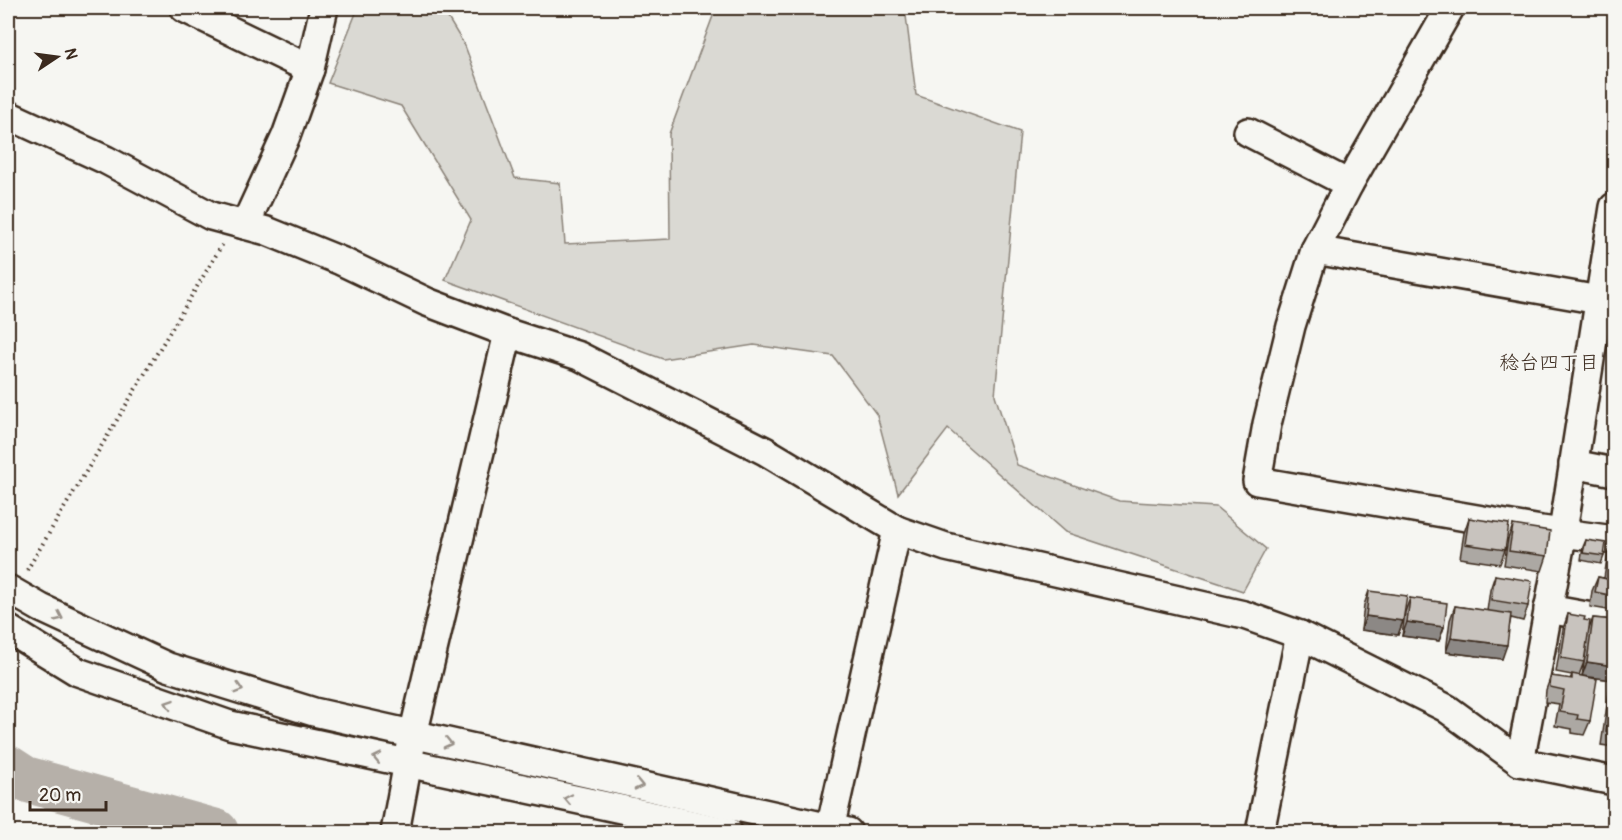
<svg xmlns="http://www.w3.org/2000/svg" width="1622" height="840" viewBox="0 0 1622 840" font-family="Pangolin,'Klee One',sans-serif">
	<style>
		.green { fill: #dad9d3; stroke: #8a8278; stroke-width: 1.5 }
		.lines { fill: none; stroke-linecap: round; stroke-linejoin: round }
		.river { stroke: #b6b0a9; stroke-width: 46 }
		.minor-casing { stroke: #3b2a1e; stroke-width: 32 }
		.path { stroke: #3b2a1e; stroke-width: 4; stroke-dasharray: 1.5 4.5; stroke-linecap: butt }
		.minor { stroke: #f6f6f2; stroke-width: 27 }
		.wall { fill: #aca8a3; stroke: #3b2a1e; stroke-width: 1.5; fill-rule: evenodd }
		.shaded-wall { fill: #8c8885; stroke: #3b2a1e; stroke-width: 1.5 }
		.building { fill: #c8c3be; stroke: #3b2a1e; stroke-width: 1.5 }
		.oneway { stroke: #989088 }
		.labels { text-anchor: middle; stroke-width: 4.5; stroke-linejoin: round; paint-order: stroke }
		.neighbourhood-label { font-size: 20px; fill: #3b2a1e; stroke: #f6f6f2 }
	</style>
	<rect width="100%" height="100%" fill="#f6f6f2"/>
	<filter id="ink" filterUnits="userSpaceOnUse"><feTurbulence type="fractalNoise" baseFrequency=".0167" numOctaves="2"/><feDisplacementMap in="SourceGraphic" scale="12" xChannelSelector="R" yChannelSelector="G"/><feConvolveMatrix kernelMatrix="1 2 1 2 8 2 1 2 1" color-interpolation-filters="sRGB"/></filter>
	<g filter="url(#ink)">
		<path class="green" d="M358 8H442L465 46 515 178 560 183 565 244 670 239 669 134 716 8H905L916 95 1020 132 995 395 1017 465 1119 501 1216 507 1266 549 1243 591 1065 532 948 429 898 494 877 415 833 356 754 345 663 359 445 280 471 220 401 106 328 83Z"/>
		<g class="lines">
			<path class="river" d="M8 768 25 779 216 832"/>
			<g class="minor-casing">
				<g id="minor">
					<path d="M184 8 310 69"/>
					<path d="M1450 8 1349 184 1315 250 1291 326 1267 424 1257 481 1541 530 1614 540"/>
					<path d="M8 115 106 160 211 216 267 231 341 261 427 302 508 333 579 356 765 451 897 530 946 547 1244 615 1300 635 1446 708 1520 762 1614 781"/>
					<path d="M1248 132 1349 184"/>
					<path d="M245 225 286 136 310 69 324 8"/>
					<path d="M1315 250 1599 300"/>
					<path d="M1573 464 1614 472"/>
					<path d="M8 589 41 608 168 667 314 712 848 832"/>
					<path d="M1548 609 1614 621"/>
					<path d="M8 629 78 672 230 725 728 832"/>
					<path d="M1520 762 1563 531 1614 207"/>
					<path d="M830 829 897 530"/>
					<path d="M395 832 413 735 508 333"/>
					<path d="M1260 832 1300 635"/>
				</g>
			</g>
			<path class="path" d="M27 570 222 245"/>
			<use href="#minor" class="minor"/>
		</g>
		<g class="wall">
			<path d="M1469 518 1505 550 1500 564 1460 558 1464 533Z"/>
			<path d="M1513 525 1547 556 1542 571 1504 565 1508 539Z"/>
			<path d="M1613 539H1614V611L1590 607 1592 591 1598 577 1604 578 1608 553Z"/>
			<path d="M1586 540 1604 556 1601 564 1581 560 1583 547Z"/>
			<path d="M1495 575 1528 606 1523 621 1511 618 1502 659 1446 652 1450 620 1455 606 1487 611 1490 590Z"/>
			<path d="M1369 591 1403 621 1398 635 1361 630 1364 605Z"/>
			<path d="M1410 598 1444 627 1439 641 1402 636 1405 612Z"/>
			<path d="M1568 614 1584 620 1589 629 1593 618 1614 620V747L1601 745 1609 692 1613 680 1589 677 1590 721 1584 735 1572 733V729L1555 726 1559 704 1545 702 1546 690 1551 676 1570 679 1572 675 1556 672 1563 629ZM1586 650 1582 676 1579 675 1584 662Z"/>
		</g>
		<g class="shaded-wall">
			<path d="M1366 616 1403 621 1398 635 1361 630Z"/>
			<path d="M1407 622 1444 627 1439 641 1402 636Z"/>
			<path d="M1451 638 1507 645 1502 659 1446 652Z"/>
			<path d="M1587 662 1614 666V681V677L1613 680 1582 676Z"/>
		</g>
		<g class="building">
			<path d="M1469 518 1509 524 1505 550 1465 544Z"/>
			<path d="M1513 525 1550 531 1547 556 1509 551Z"/>
			<path d="M1613 539H1614V596L1595 592 1598 577 1607 579Z"/>
			<path d="M1586 540 1606 543 1604 556 1583 553Z"/>
			<path d="M1495 575 1532 581 1528 606 1491 600Z"/>
			<path d="M1369 591 1407 596 1403 621 1366 616Z"/>
			<path d="M1410 598 1447 603 1444 627 1407 622Z"/>
			<path d="M1455 606 1511 614 1507 645 1451 638Z"/>
			<path d="M1568 614 1585 617 1584 620 1590 621 1584 662 1561 658Z"/>
			<path d="M1593 618 1614 620V666L1587 662Z"/>
			<path d="M1572 674 1597 679 1590 721 1577 719 1578 715 1560 712 1564 690 1550 687 1551 676 1572 679Z"/>
			<path d="M1614 677V732L1606 731Z"/>
		</g>
		<defs><path id="oneway-chevron" d="M-2-3.5L2.5 0L-2 3.5" fill="none" stroke-width="1.6" stroke-linecap="round" stroke-linejoin="round" transform="scale(1.5)"/></defs>
		<g class="oneway">
			<use href="#oneway-chevron" transform="translate(59 617) rotate(25)"/>
			<use href="#oneway-chevron" transform="translate(239 689) rotate(17)"/>
			<use href="#oneway-chevron" transform="translate(169 704) rotate(-161)"/>
			<use href="#oneway-chevron" transform="translate(448 743) rotate(13)"/>
			<use href="#oneway-chevron" transform="translate(377 758) rotate(-168)"/>
			<use href="#oneway-chevron" transform="translate(639 785) rotate(13)"/>
			<use href="#oneway-chevron" transform="translate(568 799) rotate(-168)"/>
		</g>
	</g>
	<g class="labels">
		<g class="neighbourhood-label">
			<text x="1549" y="369">稔台四丁目</text>
		</g>
	</g>
	<rect width="1622" height="840" fill="none" stroke="#f6f6f2" stroke-width="30"/>
	<rect x="15" y="15" width="1592" height="810" fill="none" stroke="#3b2a1e" stroke-width="2" filter="url(#ink)"/>
	<g transform="translate(57 57) rotate(77)" stroke="#f6f6f2" stroke-width="4.5" paint-order="stroke">
	<path d="M0-4.5L10 22L0 15L-10 22Z" fill="#3b2a1e"/>
	<text y="-9" font-size="16" font-weight="bold" text-anchor="middle" fill="#3b2a1e">N</text>
	</g>
	<path d="M30 801v9h76v-9" fill="none" stroke="#3b2a1e" stroke-width="3"/>
	<text x="39" y="801" font-size="18" fill="#3b2a1e" stroke="#f6f6f2" stroke-width="4.5" paint-order="stroke">20 m</text>
</svg>
